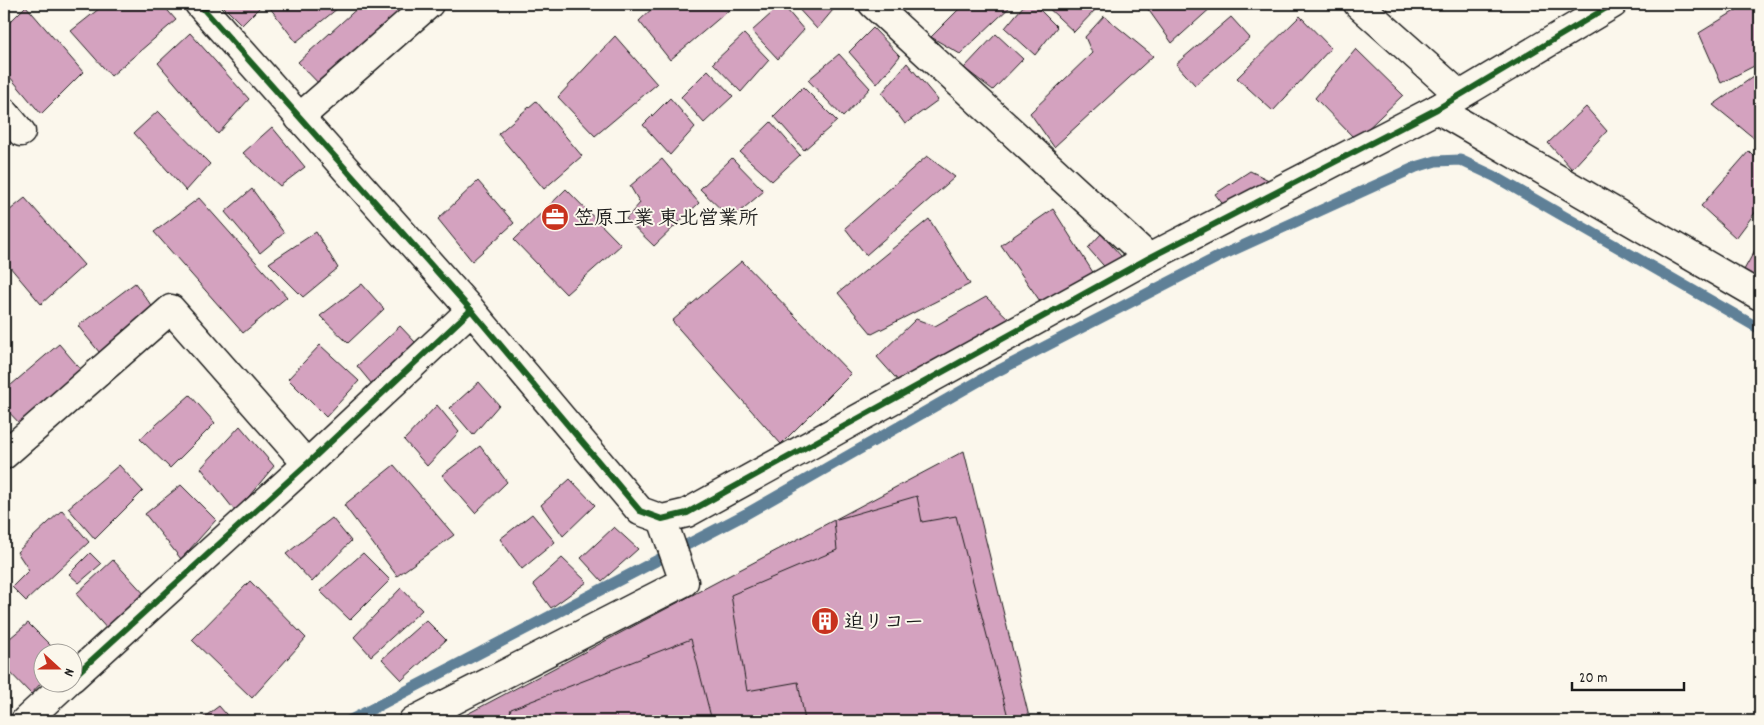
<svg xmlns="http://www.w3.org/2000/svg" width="1764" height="725" viewBox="0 0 1764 725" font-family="Dekko,'Klee One',sans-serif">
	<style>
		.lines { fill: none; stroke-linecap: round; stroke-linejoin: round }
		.stream { stroke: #5f8097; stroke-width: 11 }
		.building { fill: #d4a2bf; stroke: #1c1c1c }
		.minor-casing { stroke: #1c1c1c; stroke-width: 31 }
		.minor { stroke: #fbf7ec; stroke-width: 28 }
		.cycleway-casing { stroke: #fbf7ec; stroke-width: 9 }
		.cycleway { stroke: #1b5e20; stroke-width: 6 }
		.labels { text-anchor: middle; stroke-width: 4; stroke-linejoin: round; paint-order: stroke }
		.poi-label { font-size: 20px; font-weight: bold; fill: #1c1c1c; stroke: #fbf7ec; text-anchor: start }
	</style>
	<rect width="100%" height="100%" fill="#fbf7ec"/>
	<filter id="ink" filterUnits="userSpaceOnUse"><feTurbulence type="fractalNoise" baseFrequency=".02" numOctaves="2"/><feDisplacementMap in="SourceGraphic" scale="10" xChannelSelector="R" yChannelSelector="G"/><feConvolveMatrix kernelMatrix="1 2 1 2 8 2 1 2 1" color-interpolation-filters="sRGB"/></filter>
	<g filter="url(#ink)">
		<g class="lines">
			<path class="stream" d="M349 721 746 514 986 377 1218 257 1416 167 1436 161 1460 160 1494 176 1760 329"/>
		</g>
		<g class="building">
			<path d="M105 4H162L176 20 111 76 71 31Z"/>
			<path d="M224 4H263L242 25 222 5Z"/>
			<path d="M275 4H343L296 42 270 8Z"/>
			<path d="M362 4H417L324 89 298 62Z"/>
			<path d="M657 4H736L670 60 639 21Z"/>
			<path d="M782 4 804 30 778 59 752 31Z"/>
			<path d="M794 4H838L817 29Z"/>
			<path d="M964 4H1013L960 54 931 37Z"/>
			<path d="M1025 4H1034L1057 27 1035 55 1005 28Z"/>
			<path d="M1044 4H1092L1097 8 1074 32Z"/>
			<path d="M1146 4H1211L1213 6 1172 43 1145 5Z"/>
			<path d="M1746 4H1760V63L1721 83 1699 33Z"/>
			<path d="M26 6 83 72 41 114 4 70V28Z"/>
			<path d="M1104 16 1153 56 1054 147 1030 113 1092 53 1085 37Z"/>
			<path d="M1300 16 1331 48 1273 111 1237 78Z"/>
			<path d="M1231 17 1250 38 1195 85 1176 64Z"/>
			<path d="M873 28 900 56 877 84 849 52Z"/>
			<path d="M190 33 249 99 218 134 158 63Z"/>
			<path d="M744 34 769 60 741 92 713 63Z"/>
			<path d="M996 34 1023 59 993 90 964 68Z"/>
			<path d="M615 36 657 84 595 136 558 97Z"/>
			<path d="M1356 49 1403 95 1356 140 1315 98Z"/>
			<path d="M839 54 870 88 843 117 808 80Z"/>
			<path d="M907 63 938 100 905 124 882 93Z"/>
			<path d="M708 70 733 96 704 123 681 97Z"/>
			<path d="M1760 72V143L1713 105Z"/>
			<path d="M803 87 837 121 804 150 774 116Z"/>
			<path d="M670 98 695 127 670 155 643 125Z"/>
			<path d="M536 101 582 156 544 189 498 134Z"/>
			<path d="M1586 107 1607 131 1572 169 1548 143Z"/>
			<path d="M158 111 210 164 186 191 134 133Z"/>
			<path d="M771 122 800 155 772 181 740 152Z"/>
			<path d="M272 127 305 167 280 186 243 153Z"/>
			<path d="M1749 151 1760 162V206L1736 238 1701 206Z"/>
			<path d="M927 156 955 177 866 255 845 228Z"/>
			<path d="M732 158 764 191 731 219 700 189Z"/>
			<path d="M662 159 699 203 654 246 626 219 640 203 630 186Z"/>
			<path d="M1250 171 1273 182 1228 211 1215 194Z"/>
			<path d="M478 181 514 223 472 261 438 219Z"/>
			<path d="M4 187 10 193 4 199Z"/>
			<path d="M252 189 284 233 260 253 225 212Z"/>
			<path d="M566 189 621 245 566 294 514 240Z"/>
			<path d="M25 198 84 265 41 304 4 260V215Z"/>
			<path d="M199 198 287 297 243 333 154 232Z"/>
			<path d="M1053 209 1094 274 1042 304 1001 245Z"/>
			<path d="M929 219 970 284 872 334 838 293Z"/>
			<path d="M316 232 338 268 303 297 269 263Z"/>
			<path d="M1101 234 1123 258 1110 273 1088 248Z"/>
			<path d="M1760 241V282L1744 270Z"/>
			<path d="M742 261 851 374 781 444 672 321Z"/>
			<path d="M135 283 154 309 104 358 78 326Z"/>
			<path d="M362 284 384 309 348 343 320 316Z"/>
			<path d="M986 297 1010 320 902 385 877 357 916 319 935 326Z"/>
			<path d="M400 326 416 343 376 389 357 366Z"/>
			<path d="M59 344 83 372 22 426 4 407V391Z"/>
			<path d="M320 345 359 381 326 417 288 379Z"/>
			<path d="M479 382 499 405 473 435 450 408Z"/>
			<path d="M190 395 215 423 170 468 140 439Z"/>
			<path d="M437 405 459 432 427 466 404 440Z"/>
			<path d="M4 424 10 431 4 437Z"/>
			<path d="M240 426 274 466 236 512 201 468Z"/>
			<path d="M480 446 507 482 475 513 442 475Z"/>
			<path d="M964 451 1030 721H454L834 520Z"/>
			<path d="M119 465 143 491 95 539 68 508Z"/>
			<path d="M394 465 454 535 397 576 344 505Z"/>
			<path d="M570 479 595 505 563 536 541 505Z"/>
			<path d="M181 485 216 520 181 559 145 514Z"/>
			<path d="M917 496 922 522 956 516 1009 721H805L798 682 747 691 731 595 837 550 834 520Z"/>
			<path d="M62 510 89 542 26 601 12 587 29 570 17 552Z"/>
			<path d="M532 514 555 542 522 569 500 539Z"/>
			<path d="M332 518 351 541 312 582 286 554Z"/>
			<path d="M614 527 638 549 602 581 581 558Z"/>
			<path d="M90 553 101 564 79 583 69 574Z"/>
			<path d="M363 553 390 580 350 620 320 591Z"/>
			<path d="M562 558 587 582 551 608 533 584Z"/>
			<path d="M113 560 147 597 109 631 76 594Z"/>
			<path d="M250 581 306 638 252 698 192 640Z"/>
			<path d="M401 588 422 610 371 656 354 637Z"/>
			<path d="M426 620 446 640 402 680 382 659Z"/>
			<path d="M28 623 57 652H42V682L31 694 4 666V643Z"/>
			<path d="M691 639 712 721H508L511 709Z"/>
			<path d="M219 706 232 721H199Z"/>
		</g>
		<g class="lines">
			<g class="minor-casing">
				<g id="minor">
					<path d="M199 4 471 310 640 511 662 519 687 513 1149 258 1437 109 1613 4"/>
					<path d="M873 4 1149 258"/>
					<path d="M1358 4 1460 95"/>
					<path d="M1437 109 1760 296"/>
					<path d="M4 112 21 132"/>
					<path d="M299 118 429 4"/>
					<path d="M4 455 171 309 307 464"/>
					<path d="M72 678 307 464 471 310"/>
					<path d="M25 721 67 682"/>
					<path d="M413 721 684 582 662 519"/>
				</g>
			</g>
			<use href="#minor" class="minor"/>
			<g class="cycleway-casing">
				<g id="cycleway">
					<path d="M199 4 471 310 640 511 662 519 687 513 1149 258 1437 109 1613 4"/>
					<path d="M72 678 307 464 471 310"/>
				</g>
			</g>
			<use href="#cycleway" class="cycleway"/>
		</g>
	</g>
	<defs>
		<g id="office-disc" transform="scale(1.4375)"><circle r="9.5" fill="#c8321e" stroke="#fbf7ec"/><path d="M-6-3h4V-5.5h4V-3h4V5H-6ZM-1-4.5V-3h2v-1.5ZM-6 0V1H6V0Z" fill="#fff"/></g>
		<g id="building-disc" transform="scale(1.4375)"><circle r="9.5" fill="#c8321e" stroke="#fbf7ec"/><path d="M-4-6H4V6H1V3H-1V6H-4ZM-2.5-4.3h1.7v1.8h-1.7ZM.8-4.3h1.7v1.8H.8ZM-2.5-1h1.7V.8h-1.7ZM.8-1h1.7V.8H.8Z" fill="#fff"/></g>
	</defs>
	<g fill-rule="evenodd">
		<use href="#office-disc" x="555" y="217"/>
		<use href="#building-disc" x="825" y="621"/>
	</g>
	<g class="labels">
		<g class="poi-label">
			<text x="574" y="224">笠原工業 東北営業所</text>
			<text x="844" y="628">迫リコー</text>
		</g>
	</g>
	<rect width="1764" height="725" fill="none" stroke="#fbf7ec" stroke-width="20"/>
	<rect x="10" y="10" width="1744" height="705" fill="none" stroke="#1c1c1c" stroke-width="2" filter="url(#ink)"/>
	<g transform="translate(58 668) rotate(111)"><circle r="24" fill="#fbf7ec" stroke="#a29f99"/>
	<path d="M0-4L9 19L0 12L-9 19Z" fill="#c8321e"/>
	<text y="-8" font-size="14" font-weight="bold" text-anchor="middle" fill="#1c1c1c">N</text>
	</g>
	<path d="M1572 682v8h112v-8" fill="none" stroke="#1c1c1c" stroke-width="2.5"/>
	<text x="1579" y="682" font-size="15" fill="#1c1c1c" stroke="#fbf7ec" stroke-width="4" paint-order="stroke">20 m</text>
</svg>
